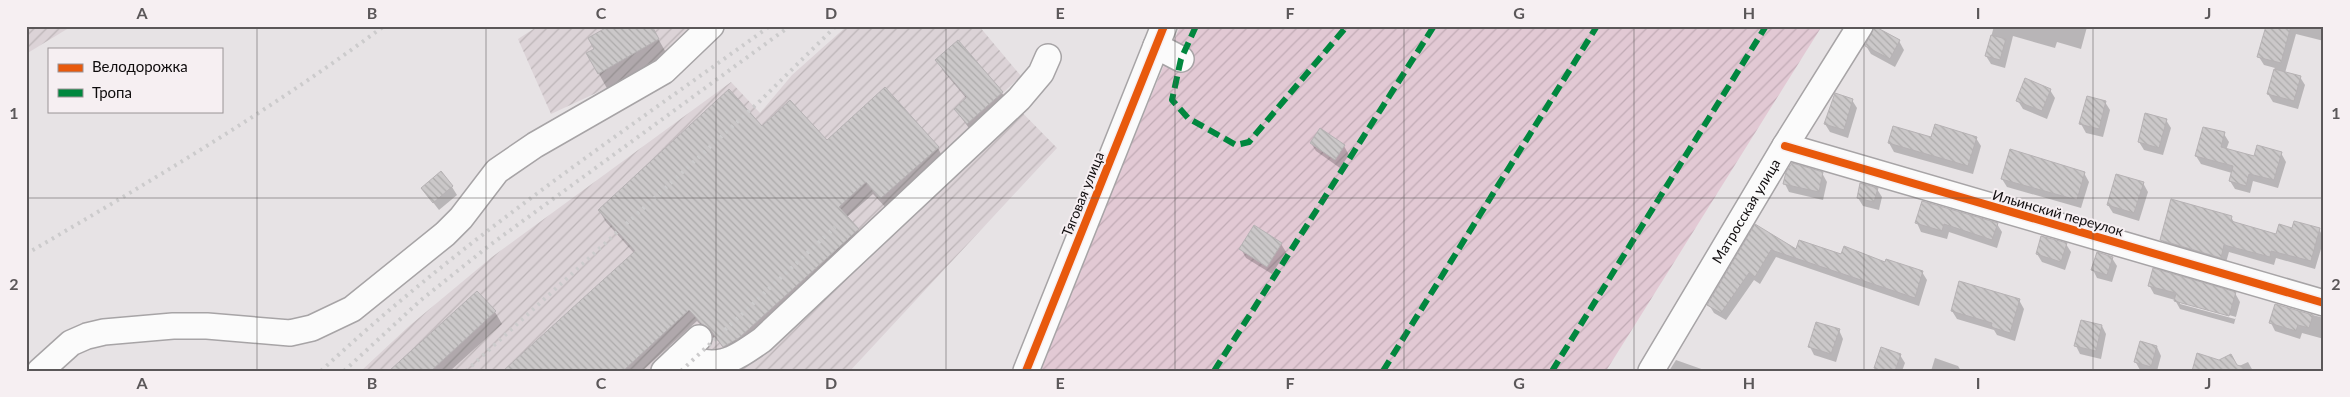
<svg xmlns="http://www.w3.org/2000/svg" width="2350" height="397" viewBox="0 0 2350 397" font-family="Lato,sans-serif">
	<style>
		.industrial { fill: url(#industrial-furrows) }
		.garden { fill: url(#garden-furrows) }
		.shadow { fill: #0003; fill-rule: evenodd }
		.building { fill: url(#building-back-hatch); stroke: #b6b2b4 }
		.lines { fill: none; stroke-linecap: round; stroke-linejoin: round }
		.minor-casing { stroke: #a7a4a6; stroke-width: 28 }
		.minor { stroke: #fbfbfb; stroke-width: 25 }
		.rail { stroke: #cccbcc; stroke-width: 4; stroke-dasharray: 2.5 5; stroke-linecap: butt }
		.quiet { stroke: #00873e; stroke-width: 6; stroke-dasharray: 12 6; stroke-linecap: butt }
		.cycleway-casing { stroke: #f6eff2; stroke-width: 11 }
		.cycleway { stroke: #e8590c; stroke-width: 8 }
		.grid { fill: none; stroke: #5b5759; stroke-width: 1; stroke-opacity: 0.55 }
		.labels { text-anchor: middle; stroke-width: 4; stroke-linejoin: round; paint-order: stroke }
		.street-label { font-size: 14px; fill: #0f0c0d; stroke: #f6eff2 }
		.neatline { fill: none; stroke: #5b5759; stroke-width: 2 }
		.grid-label { font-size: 16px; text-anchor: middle; font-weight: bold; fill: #5b5759 }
	</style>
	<defs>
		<pattern id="industrial-furrows" width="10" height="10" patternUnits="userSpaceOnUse" patternTransform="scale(1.25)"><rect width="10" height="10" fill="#dcd3d7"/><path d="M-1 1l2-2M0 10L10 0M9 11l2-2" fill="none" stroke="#bcb4b7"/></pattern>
		<pattern id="garden-furrows" width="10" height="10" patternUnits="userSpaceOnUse" patternTransform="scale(1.25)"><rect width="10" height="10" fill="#e2c9d4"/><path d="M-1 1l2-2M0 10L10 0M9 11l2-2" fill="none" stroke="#c1abb5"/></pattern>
		<pattern id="building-back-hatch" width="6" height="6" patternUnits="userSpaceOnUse" patternTransform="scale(1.25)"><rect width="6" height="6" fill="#cbc8c9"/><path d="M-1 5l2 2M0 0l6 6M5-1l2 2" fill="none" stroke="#adabab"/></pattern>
	</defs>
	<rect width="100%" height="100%" fill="#e7e3e5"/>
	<g class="industrial">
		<path d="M26 26H72L26 54Z"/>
		<path d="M538 26H693L652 67 551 114 518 39Z"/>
		<path d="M847 26H979L1021 76 1003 93 1057 148 850 371H361L408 327 492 257 731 82 760 113 792 75Z"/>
	</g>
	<path class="garden" d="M1180 26H1822L1606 371H1040L1065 305Z"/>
	<g class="shadow">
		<path d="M651 26 669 58 609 92 588 54Z"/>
		<path d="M1994 26H2087V27L2081 49 2057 42 2055 48 2013 36 2005 68 1991 64 1986 56Z"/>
		<path d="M2267 26H2324V41L2296 34 2285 73 2300 77 2305 85 2298 109 2273 102 2268 94 2275 68 2264 65 2259 57Z"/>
		<path d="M1875 28 1899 41 1904 50 1895 67 1871 54 1866 46Z"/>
		<path d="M937 60 1002 93 1009 105 974 135 955 109 967 99 944 72Z"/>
		<path d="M2050 90 2055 98 2047 119 2023 109 2018 101Z"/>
		<path d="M1852 100 1857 108 1848 138 1830 132 1825 124Z"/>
		<path d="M2105 102 2110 110 2103 137 2086 133 2081 124Z"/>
		<path d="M2166 120 2171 128 2163 155 2144 150 2139 142Z"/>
		<path d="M762 127 827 142 938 148 944 160 888 210 873 194 847 217 865 241 731 358 718 341 711 336 697 321 642 371H505L634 253 606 222 599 210Z"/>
		<path d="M1320 130 1344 146 1349 155 1340 168 1316 151 1311 143Z"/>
		<path d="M2224 134 2229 142 2226 150 2255 157 2281 153 2286 162 2278 188 2253 181 2250 193 2235 189 2230 181 2232 173 2201 164 2196 156Z"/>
		<path d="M1976 138 1981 146 1973 174 1894 152 1889 143Z"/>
		<path d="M1822 173 1827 182 1823 200 1789 192 1785 184Z"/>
		<path d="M2084 173 2089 182 2081 208 2007 187 2002 179Z"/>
		<path d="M2143 183 2148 192 2139 221 2113 213 2108 205Z"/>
		<path d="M452 187 457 195 439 210 422 188Z"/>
		<path d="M1877 189 1882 197 1879 210 1863 206 1858 198Z"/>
		<path d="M2231 217 2235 224 2277 236 2293 229H2319L2324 239 2315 269 2276 258 2274 265 2229 252 2225 266 2167 249 2162 240Z"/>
		<path d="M1917 223 1997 224 2002 232 1997 248 1949 232 1947 239 1921 232Z"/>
		<path d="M1755 226 1797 251 1842 255 1922 272 1927 280 1919 306 1776 257 1760 284 1754 280 1726 320 1714 313 1709 305Z"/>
		<path d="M1281 244 1286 252 1272 274 1246 258 1241 249Z"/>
		<path d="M2066 244 2071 252 2065 270 2042 262 2037 254Z"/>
		<path d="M2112 258 2117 266 2112 282 2097 278 2093 270Z"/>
		<path d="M2149 285 2235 293 2240 302 2234 324 2180 309 2175 300 2154 294ZM2180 301 2236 317 2235 319 2180 304Z"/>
		<path d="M2019 300 2024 309 2015 341 1997 335 1994 330 1957 319 1952 311Z"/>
		<path d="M2276 305 2324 318V339L2302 333 2300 339 2275 331 2271 323Z"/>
		<path d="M495 312 502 324 450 371H391Z"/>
		<path d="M2102 326 2106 334 2101 359 2080 354 2076 346Z"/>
		<path d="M1839 330 1843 339 1836 362 1814 355 1810 347Z"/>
		<path d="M2157 347 2161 356 2157 371 2140 370 2135 361Z"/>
		<path d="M1900 355 1905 363 1902 371H1877L1875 368Z"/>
		<path d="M1935 358 1958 366 1961 371H1931Z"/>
		<path d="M1676 360 1707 371H1669Z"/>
		<path d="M2248 362 2253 371H2193L2237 367Z"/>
	</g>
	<g class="building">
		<path d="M609 26H652L659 39 598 74 586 53 594 49 588 38Z"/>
		<path d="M1874 26 1900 40 1890 59 1865 46Z"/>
		<path d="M2266 26H2291L2281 63 2257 57Z"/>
		<path d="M1991 35 2006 39 2000 60 1985 56Z"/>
		<path d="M958 40 1003 92 967 124 954 109 967 97 935 60Z"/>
		<path d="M2274 69 2301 76 2294 101 2267 94Z"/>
		<path d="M2025 78 2051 89 2042 111 2016 101Z"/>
		<path d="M885 87 939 147 880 199 866 182 839 207 859 229 739 338 723 347 710 329 702 324 689 310 623 371H503L635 251 598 210 729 89 762 126 790 100 827 140Z"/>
		<path d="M1835 93 1853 99 1844 130 1824 124Z"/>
		<path d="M2087 96 2106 101 2099 129 2079 124Z"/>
		<path d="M2145 113 2167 119 2159 148 2138 142Z"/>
		<path d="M1935 124 1977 137 1968 166 1888 143 1893 126 1931 137Z"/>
		<path d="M2203 127 2225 132 2221 147 2254 156 2257 145 2282 152 2274 180 2249 174 2246 186 2229 181 2233 166 2195 156Z"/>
		<path d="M1320 128 1345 145 1335 160 1310 143Z"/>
		<path d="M2010 149 2085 172 2077 200 2001 179Z"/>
		<path d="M1792 163 1823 172 1819 192 1783 184 1786 172Z"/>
		<path d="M441 171 453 186 433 203 421 188Z"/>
		<path d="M2116 174 2144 182 2134 213 2107 205Z"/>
		<path d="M1860 183 1878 188 1874 202 1857 198Z"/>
		<path d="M2171 199 2232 216 2231 221 2276 234 2279 224 2292 228 2294 221 2320 228 2311 261 2271 251 2270 257 2224 245 2221 258 2160 240Z"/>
		<path d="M1922 201 1998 223 1992 240 1944 224 1942 231 1915 223Z"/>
		<path d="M1755 224 1796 249 1799 240 1841 254 1844 246 1885 262 1886 259 1923 271 1915 298 1771 250 1755 277 1749 273 1721 313 1707 305Z"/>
		<path d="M1254 225 1282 243 1267 267 1239 249Z"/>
		<path d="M2041 236 2067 243 2061 262 2036 254Z"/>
		<path d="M2097 252 2113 257 2107 275 2091 270Z"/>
		<path d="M2153 268 2236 292 2229 316 2174 301 2176 293 2148 286Z"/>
		<path d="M1959 281 2020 299 2010 333 1991 327 1992 323 1951 311Z"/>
		<path d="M477 291 496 311 431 371H389Z"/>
		<path d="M2275 304 2313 315 2309 328 2298 325 2296 331 2269 323Z"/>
		<path d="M2081 320 2102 325 2096 351 2074 346Z"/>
		<path d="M1816 322 1840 329 1831 354 1808 347Z"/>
		<path d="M2140 341 2157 346 2151 367 2134 362Z"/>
		<path d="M1881 347 1901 354 1895 371H1883L1874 368Z"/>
		<path d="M2197 353 2219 360 2231 354 2237 365 2244 367 2243 371H2192Z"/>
	</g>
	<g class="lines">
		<g class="minor-casing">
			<g id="minor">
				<path d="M1156 46 1181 59"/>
				<path d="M1785 146 2324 303"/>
				<path d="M679 357C719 369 729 363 762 340L1019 99 1041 73 1048 57"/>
				<path d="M40 371 71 343 87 336 104 332 173 326H207L290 333 312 328 352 309 445 234 461 218 497 171 535 145 664 71 711 26"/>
				<path d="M664 371 699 338"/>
				<path d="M1026 371 1164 26"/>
				<path id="s1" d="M1651 371 1785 146 1860 26"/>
			</g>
		</g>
		<use href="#minor" class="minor"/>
		<g class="rail">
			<path d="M26 254C148 183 271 110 384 26"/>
			<path d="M321 371C460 241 616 137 770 26"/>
			<path d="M344 371 421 300 490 245 790 26"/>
			<path d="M466 371 760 101 836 26"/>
			<path d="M681 371 835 227"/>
		</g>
		<g class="quiet">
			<path d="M1196 26 1181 59 1172 100 1188 118 1236 145 1249 142 1347 26"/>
			<path d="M1214 371 1434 26"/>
			<path d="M1383 371 1597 26"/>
			<path d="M1552 371 1766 26"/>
		</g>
		<g class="cycleway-casing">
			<g id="cycleway">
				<path d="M1785 146 2324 303"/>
				<path d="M1026 371 1164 26"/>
			</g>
		</g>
		<use href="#cycleway" class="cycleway"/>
	</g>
	<path class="grid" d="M257 26V371M486 26V371M716 26V371M946 26V371M1175 26V371M1404 26V371M1634 26V371M1864 26V371M2093 26V371M26 198H2324"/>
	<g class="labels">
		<g class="street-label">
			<text transform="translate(1083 194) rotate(-68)" y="5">Тяговая улица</text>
			<text dy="5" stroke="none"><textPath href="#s1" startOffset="186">Матросская улица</textPath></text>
			<text transform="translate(2058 213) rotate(16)" y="5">Ильинский переулок</text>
		</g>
	</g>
	<rect width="2350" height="397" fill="none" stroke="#f6eff2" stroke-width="55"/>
	<rect x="48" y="48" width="175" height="65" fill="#f6eff2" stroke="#9a9496"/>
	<rect x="58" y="64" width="25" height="8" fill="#e8590c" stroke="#9a9496"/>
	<text x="92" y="72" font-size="15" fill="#0f0c0d">Велодорожка</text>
	<rect x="58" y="89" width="25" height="8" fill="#00873e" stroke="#9a9496"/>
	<text x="92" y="98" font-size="15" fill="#0f0c0d">Тропа</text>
	<rect x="28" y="28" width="2294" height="342" class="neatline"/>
	<g class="grid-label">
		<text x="142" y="19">A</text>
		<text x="372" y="19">B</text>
		<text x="601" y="19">C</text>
		<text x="831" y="19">D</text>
		<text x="1060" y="19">E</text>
		<text x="1290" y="19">F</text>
		<text x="1519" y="19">G</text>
		<text x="1749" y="19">H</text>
		<text x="1978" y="19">I</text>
		<text x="2208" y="19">J</text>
		<text x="14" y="119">1</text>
		<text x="2336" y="119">1</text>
		<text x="14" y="290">2</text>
		<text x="2336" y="290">2</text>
		<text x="142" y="389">A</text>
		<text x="372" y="389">B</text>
		<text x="601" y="389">C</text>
		<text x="831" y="389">D</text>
		<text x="1060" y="389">E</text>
		<text x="1290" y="389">F</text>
		<text x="1519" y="389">G</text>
		<text x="1749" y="389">H</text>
		<text x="1978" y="389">I</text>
		<text x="2208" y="389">J</text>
	</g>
</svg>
